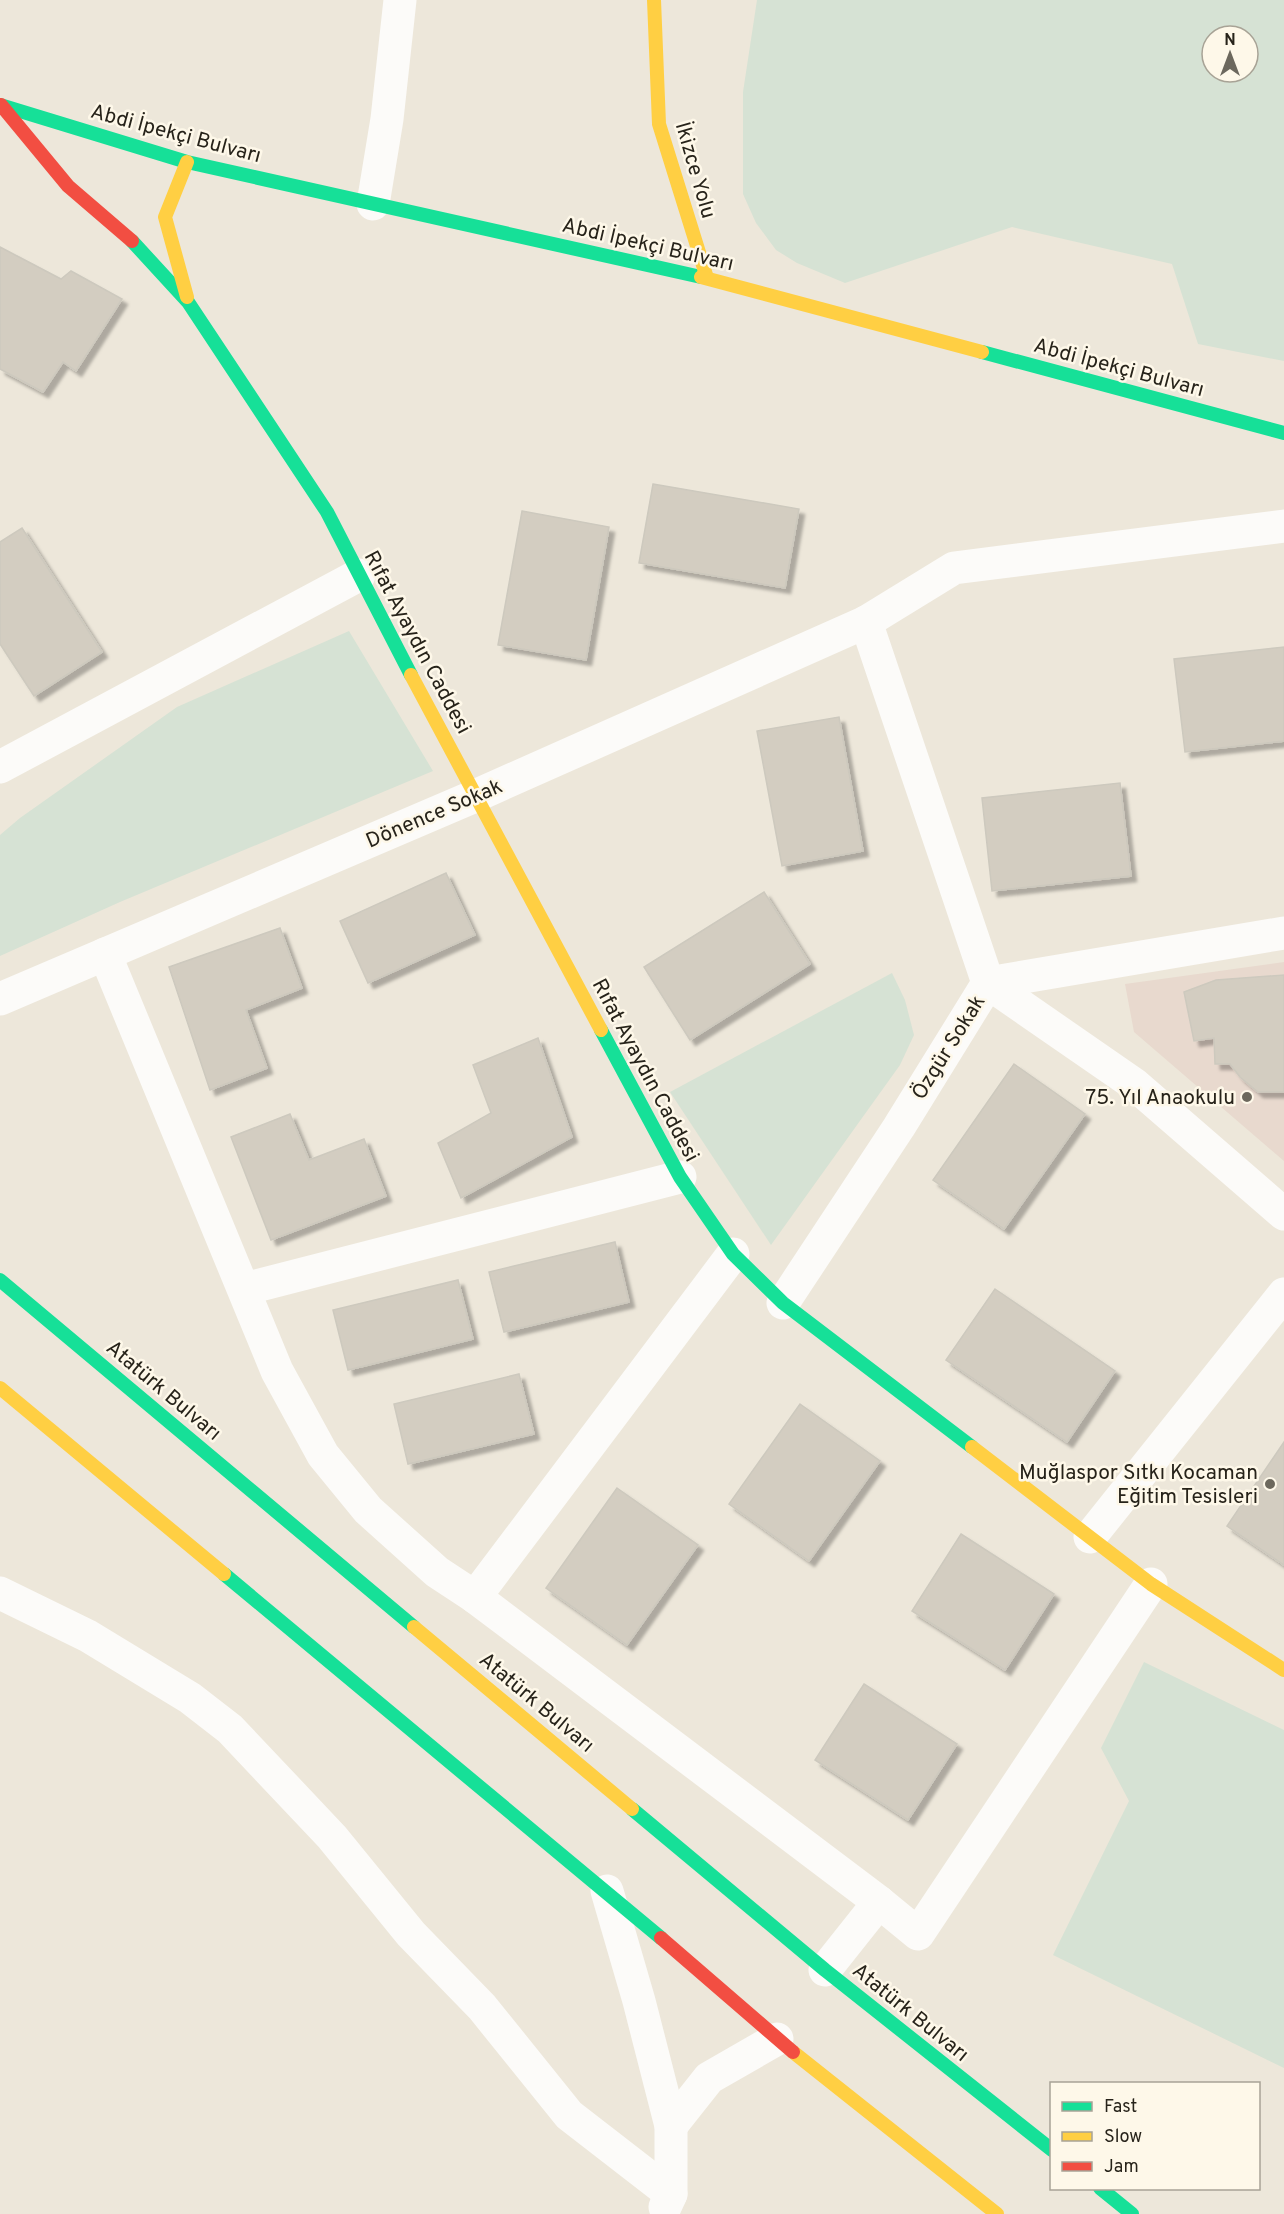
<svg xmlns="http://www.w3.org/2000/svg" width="1284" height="2214" viewBox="0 0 1284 2214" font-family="Overpass,sans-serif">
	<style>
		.education { fill: #e8d9ce }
		.green { fill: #d6e2d4; fill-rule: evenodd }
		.building { fill: #d3cdc1; stroke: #cdc9be; stroke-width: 1.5; filter: url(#shadow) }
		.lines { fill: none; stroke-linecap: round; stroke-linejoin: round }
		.street { stroke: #fcfbf9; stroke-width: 33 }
		.fast { stroke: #16e098; stroke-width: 14 }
		.slow { stroke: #ffcf43; stroke-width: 14 }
		.jam { stroke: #f24e42; stroke-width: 14 }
		.poi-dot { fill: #6c685d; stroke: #fef8e9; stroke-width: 2 }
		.labels { text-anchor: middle; stroke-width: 5; stroke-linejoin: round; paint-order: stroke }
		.street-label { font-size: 21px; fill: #27231a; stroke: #fef8e9 }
		.poi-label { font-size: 21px; fill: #27231a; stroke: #fef8e9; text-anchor: end }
	</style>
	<defs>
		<filter id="shadow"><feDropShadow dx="5.5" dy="5.5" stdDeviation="1.5" flood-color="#0004"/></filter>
	</defs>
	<rect width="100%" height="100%" fill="#ede7da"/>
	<path class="education" d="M1284 962V1161L1134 1032 1125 984Z"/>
	<g class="green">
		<path d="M757 0H1284V361L1198 344 1172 264 1012 227 845 283 797 263 776 250 756 223 743 194V92ZM1212 36H1248V72H1212Z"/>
		<path d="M349 631 433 771 120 902 0 956V835L20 818 177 707Z"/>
		<path d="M892 973 905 1000 914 1035 900 1065 771 1245 670 1092Z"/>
		<path d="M1144 1662 1284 1730V2068L1053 1955 1129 1801 1101 1748Z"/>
	</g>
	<g class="building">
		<path d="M0 247 61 279 71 271 122 299 76 371 63 362 43 392 0 369Z"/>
		<path d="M653 484 799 509 785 588 639 563Z"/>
		<path d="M522 511 609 527 586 660 498 645Z"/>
		<path d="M22 528 102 652 34 696 0 644V542Z"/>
		<path d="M1284 647V741L1185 752 1174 659Z"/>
		<path d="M839 717 863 851 782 866 757 731Z"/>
		<path d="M1120 783 1131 876 992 891 982 798Z"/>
		<path d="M446 873 475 935 368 983 340 921Z"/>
		<path d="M764 892 810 964 690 1040 644 967Z"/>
		<path d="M280 928 302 988 246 1010 267 1068 210 1090 169 967Z"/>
		<path d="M1284 975V1092H1258L1240 1077 1230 1064H1215L1214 1038 1194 1041 1184 992 1216 980Z"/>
		<path d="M538 1038 572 1137 461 1198 438 1143 491 1113 473 1065Z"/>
		<path d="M1014 1064 1085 1114 1004 1229 933 1180Z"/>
		<path d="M290 1114 309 1160 364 1139 386 1196 271 1240 231 1137Z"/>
		<path d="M615 1242 629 1302 504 1332 489 1272Z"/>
		<path d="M458 1280 473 1339 348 1370 333 1310Z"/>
		<path d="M995 1289 1115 1371 1067 1442 946 1360Z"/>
		<path d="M519 1374 534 1434 408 1464 394 1404Z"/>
		<path d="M800 1404 880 1461 809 1561 729 1504Z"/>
		<path d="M1284 1442V1565L1227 1526Z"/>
		<path d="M617 1488 698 1545 627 1645 546 1588Z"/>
		<path d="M961 1534 1054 1594 1005 1670 912 1611Z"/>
		<path d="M864 1684 957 1744 908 1820 815 1760Z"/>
	</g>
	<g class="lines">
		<g class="street">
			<path d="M373 204 387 119 400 0"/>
			<path d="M866 622 988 983 1134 1084 1284 1214"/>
			<path d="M0 767 359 575"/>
			<path d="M105 954 277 1371 323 1455 368 1510 437 1572 475 1597 879 1902 918 1934 1151 1584"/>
			<path d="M0 999 475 796 866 622 954 568 1284 526"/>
			<path d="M244 1289 680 1177"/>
			<path d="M783 1303 899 1127 988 983 1284 933"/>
			<path d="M1090 1537 1284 1294"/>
			<path d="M0 1593 88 1636 190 1698 230 1729 332 1837 411 1934 482 2007 569 2115 671 2194"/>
			<path d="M475 1597 733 1254"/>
			<path d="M607 1891 639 2001 671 2126V2194L665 2207"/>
			<path d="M825 1970 879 1902"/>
			<path d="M671 2126 709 2078 777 2039"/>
		</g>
		<g class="fast">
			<path d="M0 105 187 162 701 277"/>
			<path d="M132 241 188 302 327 512 411 675"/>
			<path d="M982 352 1284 433"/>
			<path d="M601 1030 680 1177 733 1254 783 1303 972 1447"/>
			<path d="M0 1280 414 1627"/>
			<path d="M224 1574 661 1938"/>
			<path d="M632 1809 825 1970 1052 2150"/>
			<path d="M1100 2188 1132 2214"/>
		</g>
		<g class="slow">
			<path d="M654 0 659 124 707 278"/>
			<path d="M187 162 165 217 187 297"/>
			<path d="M701 277 982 352"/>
			<path d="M411 675 601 1030"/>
			<path d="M0 1388 224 1574"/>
			<path d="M972 1447 1151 1584 1284 1670"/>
			<path d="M414 1627 632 1809"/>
			<path d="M793 2052 997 2214"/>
		</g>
		<g class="jam">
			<path d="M1 105 68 186 132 241"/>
			<path d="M661 1938 793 2052"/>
		</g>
	</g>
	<g class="poi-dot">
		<circle cx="1247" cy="1097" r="6"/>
		<circle cx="1270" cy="1484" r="6"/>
	</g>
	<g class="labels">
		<g class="street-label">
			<text transform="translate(176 133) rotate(15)" y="7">Abdi İpekçi Bulvarı</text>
			<text transform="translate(696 170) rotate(74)" y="7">İkizce Yolu</text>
			<text transform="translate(648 244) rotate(13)" y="7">Abdi İpekçi Bulvarı</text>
			<text transform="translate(1119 367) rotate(15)" y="7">Abdi İpekçi Bulvarı</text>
			<text transform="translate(418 642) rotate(62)" y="7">Rıfat Ayaydın Caddesi</text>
			<text transform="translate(434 813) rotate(-23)" y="7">Dönence Sokak</text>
			<text transform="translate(948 1047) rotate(-58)" y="7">Özgür Sokak</text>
			<text transform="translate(646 1070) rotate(62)" y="7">Rıfat Ayaydın Caddesi</text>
			<text transform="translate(164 1390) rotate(40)" y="7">Atatürk Bulvarı</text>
			<text transform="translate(537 1702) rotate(40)" y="7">Atatürk Bulvarı</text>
			<text transform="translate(911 2012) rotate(39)" y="7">Atatürk Bulvarı</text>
		</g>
		<g class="poi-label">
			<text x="1235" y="1104">75. Yıl Anaokulu</text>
			<text x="1258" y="1479">Muğlaspor Sıtkı Kocaman<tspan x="1258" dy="24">Eğitim Tesisleri</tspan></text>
		</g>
	</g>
	<rect x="1050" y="2082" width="210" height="108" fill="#fef8e9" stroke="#a8a396" stroke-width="1.5"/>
	<rect x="1062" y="2102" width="30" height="9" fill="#16e098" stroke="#a8a396" stroke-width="1.5"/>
	<text x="1104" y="2112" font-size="18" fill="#27231a">Fast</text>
	<rect x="1062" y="2132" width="30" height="9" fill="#ffcf43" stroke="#a8a396" stroke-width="1.5"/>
	<text x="1104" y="2142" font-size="18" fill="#27231a">Slow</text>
	<rect x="1062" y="2162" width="30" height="9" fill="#f24e42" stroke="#a8a396" stroke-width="1.5"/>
	<text x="1104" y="2172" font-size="18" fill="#27231a">Jam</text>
	<g transform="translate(1230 54)"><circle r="28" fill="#fef8e9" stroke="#a8a396" stroke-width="1.5"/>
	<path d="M0-4.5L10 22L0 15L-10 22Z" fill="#6c685d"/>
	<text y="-9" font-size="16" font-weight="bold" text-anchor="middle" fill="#27231a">N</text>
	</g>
</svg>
